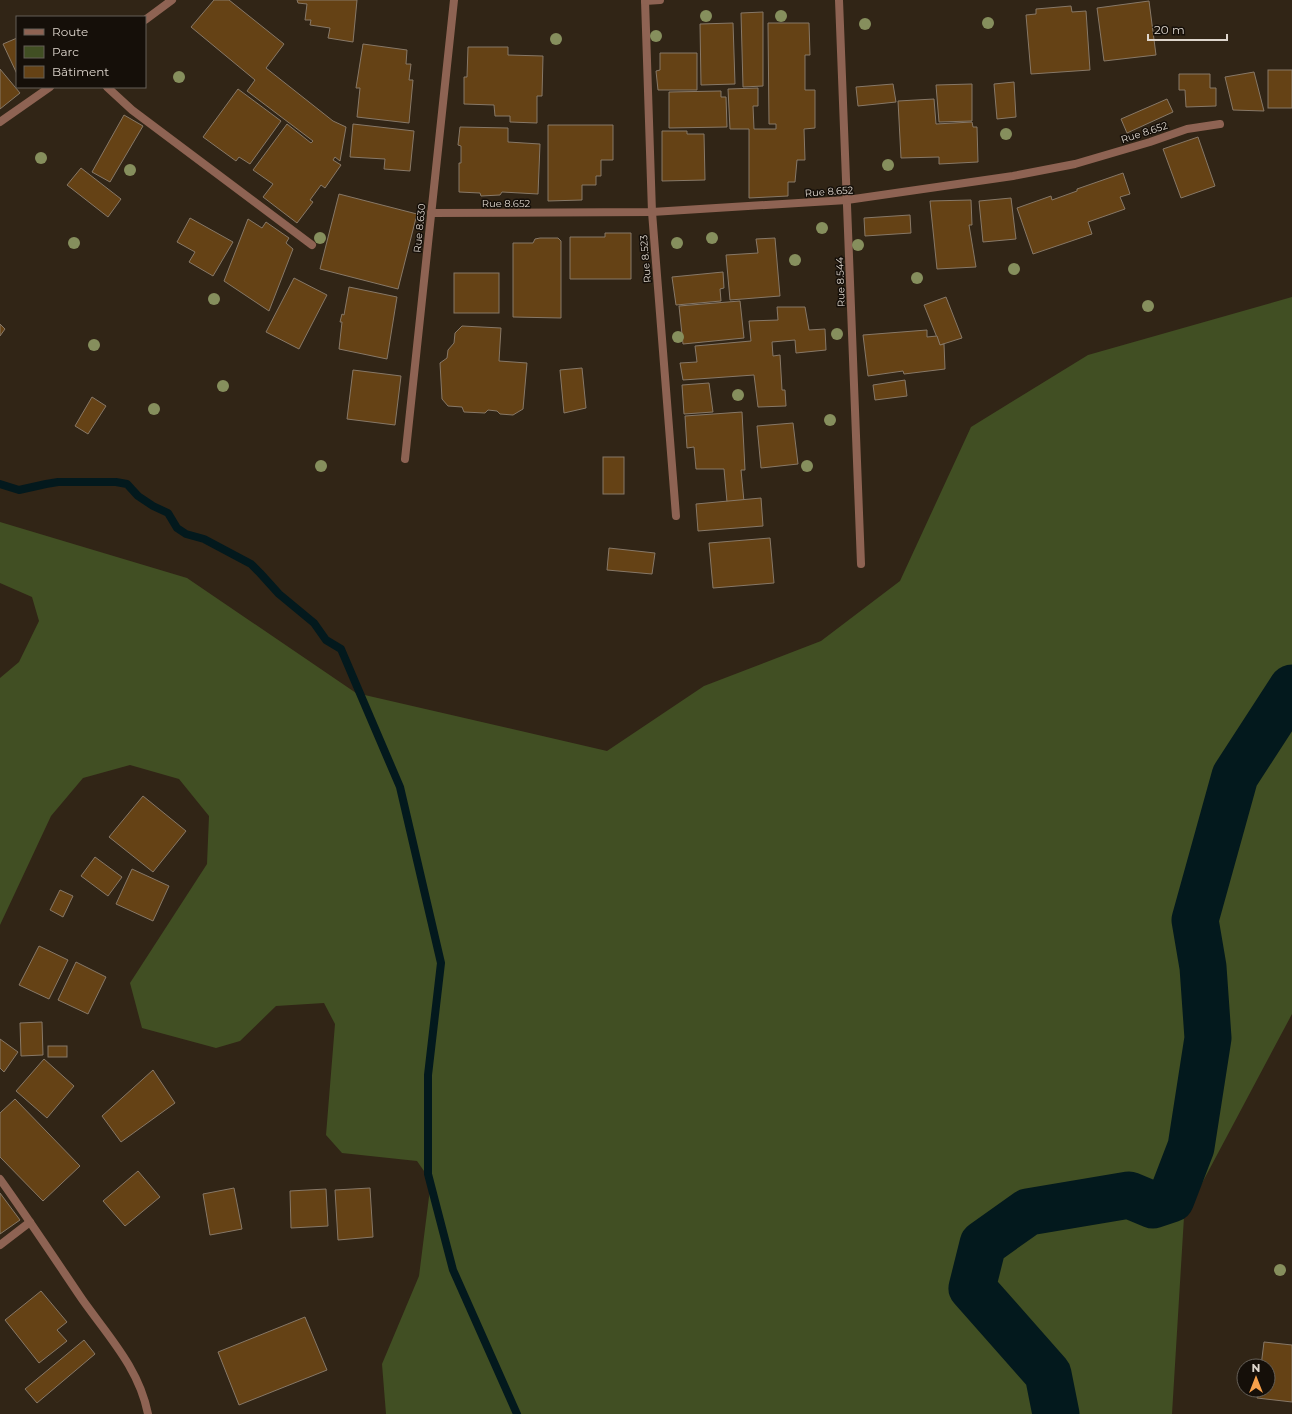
<svg xmlns="http://www.w3.org/2000/svg" width="1292" height="1414" viewBox="0 0 1292 1414" font-family="Montserrat,sans-serif">
	<style>
		.green { fill: #414f23 }
		.lines { fill: none; stroke-linecap: round; stroke-linejoin: round }
		.stream { stroke: #03191d; stroke-width: 8 }
		.river { stroke: #03191d; stroke-width: 47 }
		.building { fill: #654215; stroke: #877867 }
		.minor { stroke: #8e6353; stroke-width: 8 }
		.tree { fill: #868f5d }
		.labels { text-anchor: middle; stroke-width: 3; stroke-linejoin: round; paint-order: stroke }
		.street-label { font-size: 10px; fill: #ded6cd; stroke: #150f09 }
	</style>
	<rect width="100%" height="100%" fill="#312516"/>
	<path class="green" d="M1292 297V1014L1184 1217 1172 1414H386L382 1364 419 1276 431 1181 417 1161 342 1153 326 1135 335 1024 324 1003 276 1006 240 1041 216 1048 142 1028 130 983 207 864 209 816 179 779 130 765 83 778 51 816 0 925V678L19 662 39 621 32 597 0 583V522L187 578 356 693 607 751 704 686 821 641 900 581 971 427 1088 355Z"/>
	<g class="lines">
		<path class="stream" d="M0 484 19 490 46 484 58 482H116L127 484 138 496 153 506 168 513 177 528 186 534 204 539 251 564 260 573 279 594 314 623 326 640 341 649 400 787 441 963 428 1075V1174L453 1270 517 1414"/>
		<path class="river" d="M1056 1414 1048 1374 972 1288 983 1244 1028 1212 1129 1195 1153 1205 1171 1199 1191 1147 1208 1038 1203 967 1195 920 1235 776 1292 688"/>
	</g>
	<g class="building">
		<path d="M214 0H229L284 44 266 68 333 121 346 127 340 161 335 157 333 160 341 165 325 188 321 185 310 200 313 202 297 223 263 197 273 184 253 170 287 124 311 143 313 141 247 91 255 80 191 27Z"/>
		<path d="M297 0H357L353 42 328 38 330 28 310 25 311 20H305L307 4 298 3Z"/>
		<path d="M1149 1 1156 55 1104 61 1097 8Z"/>
		<path d="M1071 6 1072 12 1086 11 1090 70 1031 74 1026 15 1036 14V9Z"/>
		<path d="M763 12V86L743 87 741 13Z"/>
		<path d="M733 23 735 84 701 85 700 24Z"/>
		<path d="M768 23H809L810 55H805V90H815V128L804 129 805 160H797L795 182H788V196L749 198V129H730L728 89 758 88V106H753L754 129H776V124H769Z"/>
		<path d="M17 38V74L3 44Z"/>
		<path d="M363 44 407 50 406 64H411L409 80H413L409 123 357 117 360 88H356Z"/>
		<path d="M468 47H508V55L543 56 542 96H537V123L510 122V116H495L494 105 464 104V77H467Z"/>
		<path d="M660 53H697V90H658L656 71 660 70Z"/>
		<path d="M0 69 20 93 0 109Z"/>
		<rect x="1268" y="70" width="24" height="38"/>
		<path d="M1254 72 1264 111 1233 110 1225 77Z"/>
		<path d="M1179 74H1210V88H1216V106L1186 107 1185 90H1179Z"/>
		<path d="M1014 82 1016 117 997 119 994 84Z"/>
		<path d="M893 84 896 102 858 106 856 87Z"/>
		<path d="M972 84V121L939 122 936 85Z"/>
		<path d="M238 89 281 121 250 164 239 157 236 161 203 137Z"/>
		<path d="M721 91V97H726L727 127 669 128V92Z"/>
		<path d="M934 99 936 124 972 122 973 127H977L978 162 939 164V157L901 158 898 101Z"/>
		<path d="M1167 99 1173 112 1127 133 1121 119Z"/>
		<path d="M124 115 143 126 110 182 92 172Z"/>
		<path d="M353 124 414 131 410 171 384 169 385 159 350 157Z"/>
		<path d="M548 125H613V160H601V176H596V185H582V200L548 201Z"/>
		<path d="M460 127 508 128V142L540 144 538 194 502 192 500 195 481 196 480 193 459 192V163H461V146L458 145Z"/>
		<path d="M662 131H687V134H704L705 180 662 181Z"/>
		<path d="M1198 137 1215 186 1181 198 1163 149Z"/>
		<path d="M81 168 121 199 108 217 67 185Z"/>
		<path d="M1123 173 1130 194 1120 197 1125 209 1088 222 1092 234 1033 254 1017 208 1051 196 1052 200 1077 191V189Z"/>
		<path d="M339 194 417 214 398 289 320 269Z"/>
		<path d="M1011 198 1016 239 983 242 979 201Z"/>
		<path d="M971 200 972 225H969L976 267 937 269 930 201Z"/>
		<path d="M910 215 911 233 865 236 864 218Z"/>
		<path d="M190 218 233 242 213 276 189 262 195 252 177 242Z"/>
		<path d="M248 219 262 228 266 222 289 238 286 243 293 249 269 311 224 281Z"/>
		<path d="M605 233H631V279H570V237H605Z"/>
		<path d="M540 238H558L561 241V318L513 317V243H533L535 239Z"/>
		<path d="M775 238 780 296 730 300 726 255 758 253 756 239Z"/>
		<path d="M723 272 724 288 720 289 721 301 676 305 672 277Z"/>
		<rect x="454" y="273" width="45" height="40"/>
		<path d="M294 278 327 295 299 349 266 332Z"/>
		<path d="M349 287 397 297 387 359 339 349 342 322H340L342 314 344 315Z"/>
		<path d="M946 297 962 338 940 345 924 305Z"/>
		<path d="M740 301 744 338 683 344 679 306Z"/>
		<path d="M777 307H805L809 330 825 329 826 350 796 353 795 340 772 342 773 356 780 355 782 390H785L786 406 758 407 754 375 683 380 680 363 697 362 695 346 751 341 749 321 778 320Z"/>
		<path d="M0 324 5 329 0 336Z"/>
		<path d="M462 326 501 328 499 361 527 363 523 409 513 415 500 414 497 411 488 410 485 413 464 412 462 407 448 406 442 399 440 363 447 358 448 350 454 343 455 333Z"/>
		<path d="M927 330V337L937 336 940 345 944 344 945 369 904 374 903 371 868 376 863 335Z"/>
		<path d="M582 368 586 408 564 413 560 370Z"/>
		<path d="M353 370 401 376 395 425 347 419Z"/>
		<path d="M905 380 907 396 875 400 873 385Z"/>
		<path d="M709 383 713 412 684 414 682 385Z"/>
		<path d="M92 397 106 406 88 434 75 426Z"/>
		<path d="M742 412 745 470H741L745 512 728 513 724 469H696L694 447 687 448 685 416Z"/>
		<path d="M793 423 798 464 761 468 757 426Z"/>
		<rect x="603" y="457" width="21" height="37"/>
		<path d="M761 498 763 526 698 531 696 504Z"/>
		<path d="M770 538 774 583 713 588 709 543Z"/>
		<path d="M609 548 655 553 652 574 607 570Z"/>
		<path d="M143 796 186 831 153 872 109 837Z"/>
		<path d="M95 857 122 877 108 896 81 876Z"/>
		<path d="M132 869 169 886 153 921 116 904Z"/>
		<path d="M60 890 73 896 63 917 50 910Z"/>
		<path d="M39 946 68 960 49 999 19 985Z"/>
		<path d="M76 962 106 977 88 1014 58 1000Z"/>
		<path d="M42 1022 43 1055 21 1056 20 1023Z"/>
		<path d="M0 1039 18 1052 4 1072 0 1068Z"/>
		<rect x="48" y="1046" width="19" height="11"/>
		<path d="M44 1059 74 1086 47 1118 16 1091Z"/>
		<path d="M153 1070 175 1103 121 1142 102 1116Z"/>
		<path d="M15 1099 80 1166 43 1201 0 1157V1113Z"/>
		<path d="M138 1171 160 1197 125 1226 103 1201Z"/>
		<path d="M234 1188 242 1229 210 1235 203 1194Z"/>
		<path d="M370 1188 373 1237 338 1240 335 1190Z"/>
		<path d="M326 1189 328 1226 291 1228 290 1191Z"/>
		<path d="M0 1193 20 1220 0 1234Z"/>
		<path d="M41 1291 67 1322 57 1330 67 1341 39 1363 5 1320Z"/>
		<path d="M305 1317 327 1370 239 1405 218 1352Z"/>
		<path d="M84 1340 95 1354 37 1403 25 1389Z"/>
		<path d="M1264 1342 1292 1345V1402L1257 1398 1258 1390H1268V1366H1261Z"/>
	</g>
	<g class="lines">
		<g class="minor">
			<path d="M645 0 652 212 676 516"/>
			<path d="M839 0 861 564"/>
			<path d="M645 1 660 0"/>
			<path d="M145 20 172 0"/>
			<path d="M107 87 132 110 312 245"/>
			<path d="M0 122 50 87"/>
			<path d="M431 213 652 212 847 200 1013 176 1075 164 1150 142 1187 129 1220 124"/>
			<path d="M405 459 454 0"/>
			<path d="M0 1179C28 1218 55 1259 82 1299 108 1336 139 1368 148 1414"/>
			<path d="M0 1245 30 1222"/>
		</g>
	</g>
	<g class="tree">
		<circle cx="706" cy="16" r="6"/>
		<circle cx="781" cy="16" r="6"/>
		<circle cx="988" cy="23" r="6"/>
		<circle cx="865" cy="24" r="6"/>
		<circle cx="656" cy="36" r="6"/>
		<circle cx="556" cy="39" r="6"/>
		<circle cx="179" cy="77" r="6"/>
		<circle cx="1006" cy="134" r="6"/>
		<circle cx="41" cy="158" r="6"/>
		<circle cx="888" cy="165" r="6"/>
		<circle cx="130" cy="170" r="6"/>
		<circle cx="822" cy="228" r="6"/>
		<circle cx="320" cy="238" r="6"/>
		<circle cx="712" cy="238" r="6"/>
		<circle cx="74" cy="243" r="6"/>
		<circle cx="677" cy="243" r="6"/>
		<circle cx="858" cy="245" r="6"/>
		<circle cx="795" cy="260" r="6"/>
		<circle cx="1014" cy="269" r="6"/>
		<circle cx="917" cy="278" r="6"/>
		<circle cx="214" cy="299" r="6"/>
		<circle cx="1148" cy="306" r="6"/>
		<circle cx="837" cy="334" r="6"/>
		<circle cx="678" cy="337" r="6"/>
		<circle cx="94" cy="345" r="6"/>
		<circle cx="223" cy="386" r="6"/>
		<circle cx="738" cy="395" r="6"/>
		<circle cx="154" cy="409" r="6"/>
		<circle cx="830" cy="420" r="6"/>
		<circle cx="321" cy="466" r="6"/>
		<circle cx="807" cy="466" r="6"/>
		<circle cx="1280" cy="1270" r="6"/>
	</g>
	<g class="labels">
		<g class="street-label">
			<text transform="translate(1144 132) rotate(-18)" y="4">Rue 8.652</text>
			<text transform="translate(829 191) rotate(-4)" y="4">Rue 8.652</text>
			<text x="506" y="207">Rue 8.652</text>
			<text transform="translate(419 228) rotate(-84)" y="4">Rue 8.630</text>
			<text transform="translate(645 259) rotate(-95)" y="4">Rue 8.523</text>
			<text transform="translate(840 282) rotate(-92)" y="4">Rue 8.544</text>
		</g>
	</g>
	<rect x="16" y="16" width="130" height="72" fill="#150f09" stroke="#655f57"/>
	<rect x="24" y="29" width="20" height="6" fill="#8e6353" stroke="#655f57"/>
	<text x="52" y="36" font-size="12" fill="#ded6cd">Route</text>
	<rect x="24" y="46" width="20" height="12" fill="#414f23" stroke="#655f57"/>
	<text x="52" y="56" font-size="12" fill="#ded6cd">Parc</text>
	<rect x="24" y="66" width="20" height="12" fill="#654215" stroke="#655f57"/>
	<text x="52" y="76" font-size="12" fill="#ded6cd">Bâtiment</text>
	<g transform="translate(1256 1378)"><circle r="19" fill="#150f09" stroke="#655f57"/>
	<path d="M0-3L7 15L0 10L-7 15Z" fill="#f8a14b"/>
	<text y="-6" font-size="11" font-weight="bold" text-anchor="middle" fill="#ded6cd">N</text>
	</g>
	<path d="M1148 34v6h79v-6" fill="none" stroke="#ded6cd" stroke-width="2"/>
	<text x="1154" y="34" font-size="12" fill="#ded6cd" stroke="#150f09" stroke-width="3" paint-order="stroke">20 m</text>
</svg>
